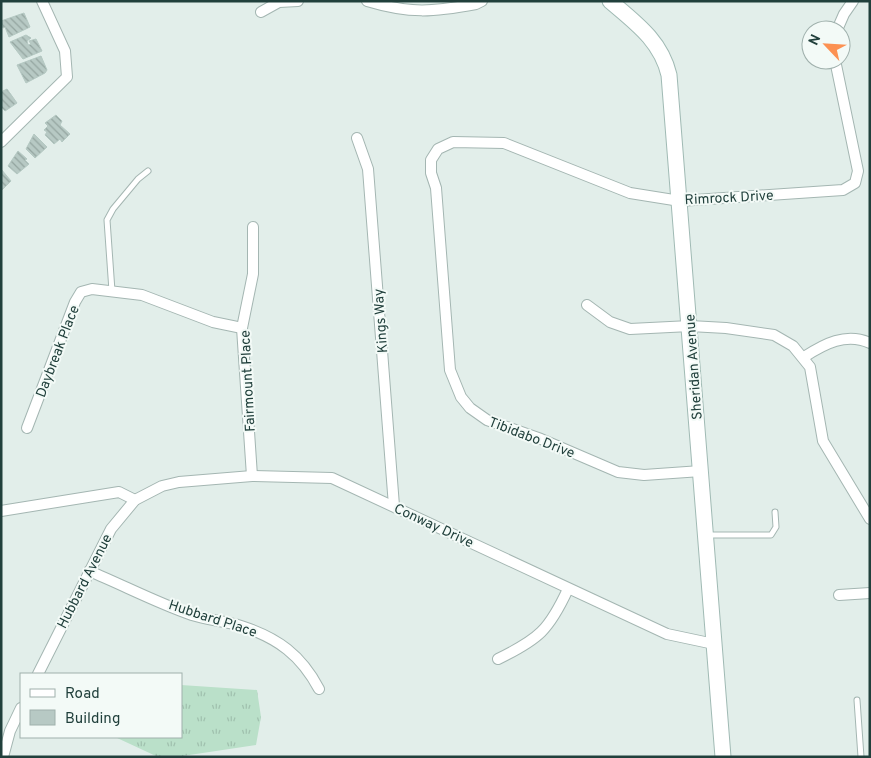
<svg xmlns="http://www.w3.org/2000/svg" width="871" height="758" viewBox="0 0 871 758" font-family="Overpass,sans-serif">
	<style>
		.grass { fill: url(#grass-tufts) }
		.building { fill: url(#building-back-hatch); stroke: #b4c8c2 }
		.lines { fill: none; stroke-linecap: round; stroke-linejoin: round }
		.lane-casing { stroke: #a4b6b2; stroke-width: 7 }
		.street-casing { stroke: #a4b6b2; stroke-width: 12 }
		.secondary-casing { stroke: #a0bab4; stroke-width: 17 }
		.lane { stroke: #fff; stroke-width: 5 }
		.street { stroke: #fff; stroke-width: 10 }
		.secondary { stroke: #fff; stroke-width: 15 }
		.labels { text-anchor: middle; stroke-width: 4; stroke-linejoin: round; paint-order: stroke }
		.street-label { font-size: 14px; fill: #21403c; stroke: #f3faf7 }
	</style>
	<defs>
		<pattern id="grass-tufts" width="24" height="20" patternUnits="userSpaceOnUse" patternTransform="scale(1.25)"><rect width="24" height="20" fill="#bae0c9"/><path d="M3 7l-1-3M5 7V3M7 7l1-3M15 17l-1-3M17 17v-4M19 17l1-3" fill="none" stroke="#a0c1ae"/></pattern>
		<pattern id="building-back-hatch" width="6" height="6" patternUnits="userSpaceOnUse" patternTransform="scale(1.25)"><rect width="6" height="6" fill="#b7c9c4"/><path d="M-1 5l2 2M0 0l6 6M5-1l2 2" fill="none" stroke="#94a5a0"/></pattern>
	</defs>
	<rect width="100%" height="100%" fill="#e2eeea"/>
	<path class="grass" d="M181 685 257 690 261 717 256 745 176 757H158L115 737H181Z"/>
	<g class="building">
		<path d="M24 13 30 27 9 37 5 27 3 28 1 21Z"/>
		<path d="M26 35 31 38 27 41 28 45 31 44 29 41 36 39 42 51 23 59 10 42Z"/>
		<path d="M41 56 47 70 45 73 26 83 17 65Z"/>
		<path d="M7 89 17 103 5 111 1 107V92Z"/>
		<path d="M56 115 62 121 60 125 70 134 62 142 60 139 54 144 45 135 47 132 44 130 48 126 45 123Z"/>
		<path d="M34 134 47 147 35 158 26 149Z"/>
		<path d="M18 151 27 159 25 160 29 164 17 174 8 166Z"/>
		<path d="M1 169 11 181 2 190H1Z"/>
	</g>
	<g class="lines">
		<g class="lane-casing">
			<g id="lane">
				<path d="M112 291 107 220 113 209 138 179 148 171"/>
				<path d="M706 535H771L776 527 775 512"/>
				<path d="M857 700 861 757"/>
			</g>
		</g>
		<g class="street-casing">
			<g id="street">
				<path d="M367 1C410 14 433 12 476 4L482 1"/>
				<path d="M261 12 279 2 298 1"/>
				<path d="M837 30 844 14 853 1"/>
				<path d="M357 138 368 169 394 506"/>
				<path d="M1 142 67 77 65 51 42 1"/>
				<path d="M587 305 610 322 630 329 690 326 726 328 774 335 793 346 810 367 823 441 870 519"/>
				<path d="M804 357C824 344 846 332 870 343"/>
				<path d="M27 428 75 302 81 292 92 289 142 295 213 322 242 328"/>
				<path d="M701 471 644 475 618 472 541 439 487 420 470 408 461 397 450 370 436 188 431 173V160L438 149 453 142 504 143 630 193 680 201 843 190 855 183 858 171 835 60"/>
				<path d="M252 476 242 328 253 274V227"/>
				<path d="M1 511 119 492 135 500"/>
				<path d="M89 571C123 585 157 603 192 615 208 620 225 621 241 626 278 638 301 655 319 689"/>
				<path d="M839 595 870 593"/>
				<path d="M498 659C539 639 549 630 568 589"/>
				<path d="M38 674 111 529 135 500 162 486 179 482 252 476 332 478 667 634 714 644"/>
				<path d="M3 757 10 731 21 708"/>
			</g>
		</g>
		<g class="secondary-casing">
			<path id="secondary" d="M610 1C636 23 661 41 669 75L723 757"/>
		</g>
		<use href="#lane" class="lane"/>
		<use href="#street" class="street"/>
		<use href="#secondary" class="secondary"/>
	</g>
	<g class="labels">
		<g class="street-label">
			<text transform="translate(729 197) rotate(-3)" y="5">Rimrock Drive</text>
			<text transform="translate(380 321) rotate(-94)" y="5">Kings Way</text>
			<text transform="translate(57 351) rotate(-69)" y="5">Daybreak Place</text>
			<text transform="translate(693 367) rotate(-94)" y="5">Sheridan Avenue</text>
			<text transform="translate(247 381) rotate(-93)" y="5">Fairmount Place</text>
			<text transform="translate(532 437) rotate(21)" y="5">Tibidabo Drive</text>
			<text transform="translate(434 525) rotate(25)" y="5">Conway Drive</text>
			<text transform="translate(84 581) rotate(-63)" y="5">Hubbard Avenue</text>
			<text transform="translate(213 618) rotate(18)" y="5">Hubbard Place</text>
		</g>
	</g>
	<rect width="871" height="758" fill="none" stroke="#21403c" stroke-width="5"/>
	<rect x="20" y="673" width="162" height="65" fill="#f3faf7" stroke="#9fb0ac"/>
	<rect x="30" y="689" width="25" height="8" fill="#ffffff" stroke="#9fb0ac"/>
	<text x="65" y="698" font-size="15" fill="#21403c">Road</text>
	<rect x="30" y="710" width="25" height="15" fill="#b7c9c4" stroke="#9fb0ac"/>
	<text x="65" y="723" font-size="15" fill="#21403c">Building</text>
	<g transform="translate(826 45) rotate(295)"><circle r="24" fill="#f3faf7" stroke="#9fb0ac"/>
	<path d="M0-4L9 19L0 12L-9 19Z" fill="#fc9152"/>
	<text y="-8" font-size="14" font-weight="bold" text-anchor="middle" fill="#21403c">N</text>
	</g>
</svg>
